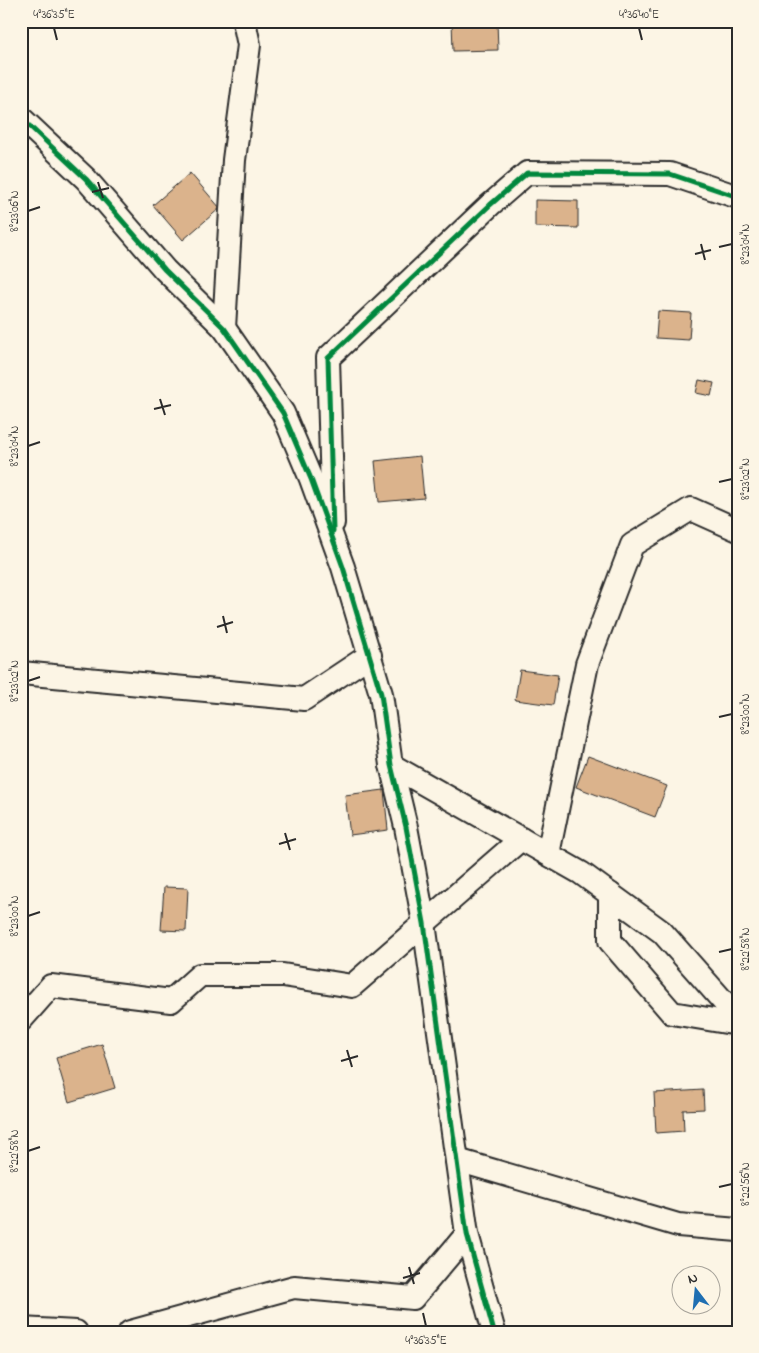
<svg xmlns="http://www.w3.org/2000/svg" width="759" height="1353" viewBox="0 0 759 1353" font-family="'Indie Flower',sans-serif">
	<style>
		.building { fill: #dbb38c; stroke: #2b2b2b }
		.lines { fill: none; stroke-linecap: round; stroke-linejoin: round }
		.minor-casing { stroke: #2b2b2b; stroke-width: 26 }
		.minor { stroke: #fcf5e5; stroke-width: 22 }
		.cycleway-casing { stroke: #fcf5e5; stroke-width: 8 }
		.cycleway { stroke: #00873e; stroke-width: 5 }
		.ticks { fill: none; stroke: #2b2b2b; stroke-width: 2 }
		.neatline { fill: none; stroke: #2b2b2b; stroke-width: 2 }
		.ticks-label { font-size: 12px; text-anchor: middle; fill: #2b2b2b }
	</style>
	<rect width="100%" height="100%" fill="#fcf5e5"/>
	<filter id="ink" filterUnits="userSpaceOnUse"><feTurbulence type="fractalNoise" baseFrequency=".02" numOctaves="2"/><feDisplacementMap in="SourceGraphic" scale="10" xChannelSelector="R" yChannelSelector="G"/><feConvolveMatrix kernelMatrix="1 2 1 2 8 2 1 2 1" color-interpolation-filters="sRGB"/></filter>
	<g filter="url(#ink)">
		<g class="building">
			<path d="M452 21H497L498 50 453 51Z"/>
			<path d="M190 173 220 208 183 240 153 205Z"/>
			<path d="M535 200 578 201V228L535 227Z"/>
			<path d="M658 311 691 313 689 340 656 338Z"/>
			<path d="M699 380 714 383 711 396 696 393Z"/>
			<path d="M420 456 424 498 379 502 375 461Z"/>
			<path d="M520 670 558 675 553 705 515 700Z"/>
			<path d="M588 756 667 786 655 817 576 787Z"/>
			<path d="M384 790 388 830 350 835 345 795Z"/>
			<path d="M164 887 188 888 186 931 161 930Z"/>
			<path d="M102 1044 115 1088 69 1102 56 1058Z"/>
			<path d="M703 1090 704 1109 683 1110 684 1131 656 1133 654 1093Z"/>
		</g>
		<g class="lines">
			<g class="minor-casing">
				<g id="minor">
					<path d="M21 118 86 179 165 270 224 328 283 413 311 479 343 567 381 694 391 765 406 827 424 923 467 1234 494 1332"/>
					<path d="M224 328 234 160 249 45 244 21"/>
					<path d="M333 523 328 358 490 205 527 173 670 174 738 197"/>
					<path d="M21 673 304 699 370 655"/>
					<path d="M391 765 581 873 662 932 730 1009 738 1021"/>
					<path d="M548 854 587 664 632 545 691 509 738 530"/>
					<path d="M610 894V941L672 1013 738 1024"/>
					<path d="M21 1020 51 986 171 1001 200 975H283L352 986 521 839"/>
					<path d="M457 1160 678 1225 738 1230"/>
					<path d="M21 1329 76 1332"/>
					<path d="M130 1332 294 1287 413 1298 467 1234"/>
				</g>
			</g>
			<use href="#minor" class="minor"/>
			<g class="cycleway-casing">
				<g id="cycleway">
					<path d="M21 118 86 179 165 270 224 328 283 413 311 479 343 567 381 694 391 765 406 827 424 923 467 1234 494 1332"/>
					<path d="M333 531 328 358 490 205 527 173 670 174 738 197"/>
				</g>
			</g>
			<use href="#cycleway" class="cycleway"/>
		</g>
	</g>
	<path class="ticks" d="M54 28 57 40M639 28 642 40M98 182 103 198M92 192 109 188M28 211 40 207M701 244 705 260M719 247 732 244M695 254 711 250M160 399 165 415M154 409 171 405M28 446 40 442M719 482 732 479M223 616 227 633M217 627 233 622M28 681 40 677M719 717 732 714M285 833 290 850M279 844 296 839M28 916 40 912M719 952 732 949M347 1050 352 1067M341 1061 358 1056M28 1151 40 1147M719 1187 732 1184M409 1267 414 1284M403 1278 420 1273M423 1313 426 1326"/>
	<rect width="759" height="1353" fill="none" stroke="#fcf5e5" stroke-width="55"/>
	<g transform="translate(696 1290) rotate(344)"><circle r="24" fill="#fcf5e5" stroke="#a8a49b"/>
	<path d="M0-4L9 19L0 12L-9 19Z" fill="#1f6fb2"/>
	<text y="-8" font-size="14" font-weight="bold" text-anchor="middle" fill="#2b2b2b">N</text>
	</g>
	<rect x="28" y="28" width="704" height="1298" class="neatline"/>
	<g class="ticks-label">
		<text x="54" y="18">4°36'35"E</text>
		<text x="639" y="18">4°36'40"E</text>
		<text transform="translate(14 211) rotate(-90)" y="4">8°23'06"N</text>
		<text transform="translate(745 244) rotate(-90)" y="4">8°23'04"N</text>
		<text transform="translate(14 446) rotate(-90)" y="4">8°23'04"N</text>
		<text transform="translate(745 479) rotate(-90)" y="4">8°23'02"N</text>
		<text transform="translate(14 681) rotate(-90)" y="4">8°23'02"N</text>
		<text transform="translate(745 714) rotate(-90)" y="4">8°23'00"N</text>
		<text transform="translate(14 916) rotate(-90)" y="4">8°23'00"N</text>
		<text transform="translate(745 949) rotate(-90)" y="4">8°22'58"N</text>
		<text transform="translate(14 1151) rotate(-90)" y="4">8°22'58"N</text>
		<text transform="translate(745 1184) rotate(-90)" y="4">8°22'56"N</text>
		<text x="426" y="1344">4°36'35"E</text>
	</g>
</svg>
